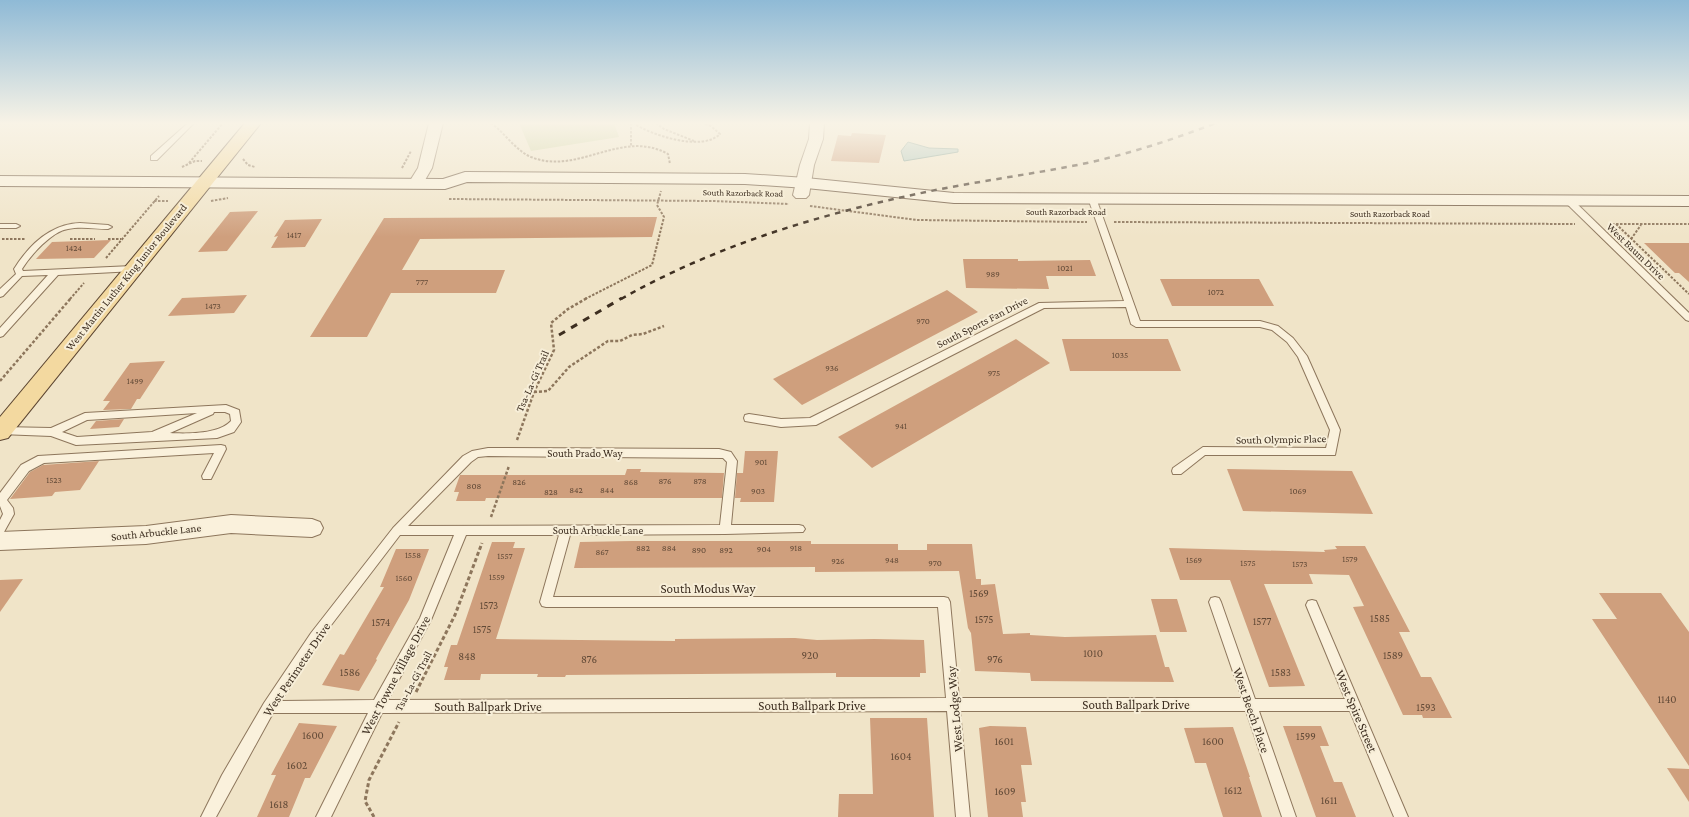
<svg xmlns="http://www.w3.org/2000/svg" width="1689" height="817" viewBox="0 0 1689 817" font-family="'Crimson Pro',serif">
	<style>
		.green { fill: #c9cf9b }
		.water { fill: #a9c4bc; stroke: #6f938a }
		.building { fill: #cf9f7d }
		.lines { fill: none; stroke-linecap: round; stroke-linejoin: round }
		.service-casing { stroke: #8d765c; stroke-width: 2 }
		.minor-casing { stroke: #8d765c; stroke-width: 2 }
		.secondary-casing { stroke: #6f573f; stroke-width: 2 }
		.primary-casing { stroke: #5b4430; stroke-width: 2 }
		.path-far2 { stroke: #8d765c; stroke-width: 2; stroke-dasharray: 2.5 1.5; stroke-linecap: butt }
		.path-far1 { stroke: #8d765c; stroke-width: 2.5; stroke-dasharray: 3 2; stroke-linecap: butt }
		.path { stroke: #8d765c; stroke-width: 3; stroke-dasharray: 4 2.5; stroke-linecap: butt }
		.service { fill: #faf1dc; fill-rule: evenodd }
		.minor { fill: #faf1dc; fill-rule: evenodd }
		.secondary { fill: #faf1dc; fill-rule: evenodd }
		.primary { fill: #f3d9a0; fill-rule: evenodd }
		.rail-far1 { stroke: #3d2e20; stroke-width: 2.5; stroke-dasharray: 5.5 5.5; stroke-linecap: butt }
		.rail { stroke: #3d2e20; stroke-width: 3; stroke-dasharray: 7 7; stroke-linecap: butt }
		.labels { text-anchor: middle; stroke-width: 4; stroke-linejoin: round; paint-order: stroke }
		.far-street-label { font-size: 9px; fill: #3d2e20; stroke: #f7eed8 }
		.number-label { font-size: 9px; fill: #624a37 }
		.street-label { font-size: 11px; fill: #3d2e20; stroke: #f7eed8 }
		.near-number-label { font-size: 11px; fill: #624a37 }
		.near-street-label { font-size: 13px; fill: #3d2e20; stroke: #f7eed8 }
	</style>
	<rect width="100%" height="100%" fill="#f0e4c8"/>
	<path class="green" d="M519 123H614L619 137 531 151Z"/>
	<path class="water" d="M908 142 929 148 958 149V152L904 161 901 151Z"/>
	<g class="building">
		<path d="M852 133 886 135 879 163 831 161 838 135 851 136Z"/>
		<path d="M258 211 227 251 198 252 230 212Z"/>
		<path d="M657 217 652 237 420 239 402 270H505L496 293H391L367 337H310L384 218Z"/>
		<path d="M322 219 305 247 271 248 278 236 274 237 285 220Z"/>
		<path d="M111 240 94 258 36 259 52 242Z"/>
		<path d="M1644 243H1689V282L1679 273H1675Z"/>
		<path d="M963 259H1018V261L1090 260 1096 276H1046L1049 289 966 288Z"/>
		<path d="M1160 279H1259L1274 306H1172Z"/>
		<path d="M947 290 978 312 802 405 773 379Z"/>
		<path d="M247 295 234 313 168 316 182 298Z"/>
		<path d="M1016 339 1050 363 872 468 838 437Z"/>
		<path d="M1062 339H1168L1181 371H1070Z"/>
		<path d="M165 361 140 399H137L131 409 103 410 110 401H103L130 363Z"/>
		<path d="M124 419 119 427 90 429 96 421Z"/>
		<path d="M745 451H778L774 502H740L741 498H735L737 473H743Z"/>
		<path d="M99 461 80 490 55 492 52 496 10 499 30 472 43 465Z"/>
		<path d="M627 469H641L640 472 724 473 722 498H486L485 501H456L459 492H454L460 475H625Z"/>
		<path d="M1227 469 1352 471 1373 514 1243 511Z"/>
		<path d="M632 541H811V544H898V550H927V544H972L976 579H981V585L995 584 1003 634 1030 633V635L1065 637 1156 635 1165 667H1169L1174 682 1031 681 1030 673 975 671 971 633 968 628 959 571 815 572V567L574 568 580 542Z"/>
		<path d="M492 542H515L513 548H525L496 639 675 641V639L795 638 817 640 874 639 924 640 926 673H920V677H836V673L566 675 565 677H537L538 674H481L480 680H444L448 667H444L451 645H457Z"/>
		<path d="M1335 546H1365L1410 632H1399L1421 677H1431L1452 718H1423L1422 715H1403L1353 607 1364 606 1349 575 1309 574 1313 584H1264L1305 686 1269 687 1230 580H1180L1169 548 1325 552 1324 550 1337 549Z"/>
		<path d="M396 549H429L409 600 376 659 377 660 359 691 322 685 340 654 344 655 384 587H380Z"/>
		<path d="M23 579 0 612V580Z"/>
		<path d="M1599 593H1661L1689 632V766L1592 619H1617Z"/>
		<path d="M1151 599H1177L1187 632H1160Z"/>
		<path d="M870 718H927L934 817H838L839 794H873Z"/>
		<path d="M299 723 337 726 310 778H305L289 817H257L276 775H271Z"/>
		<path d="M990 726 1026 727 1032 765H1021L1026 802H1021L1023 817H988L979 728Z"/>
		<path d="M1283 726H1321L1329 746H1320L1334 782H1342L1356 817H1316Z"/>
		<path d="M1233 727 1250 777H1249L1262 817H1223L1206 763H1195L1184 728Z"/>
		<path d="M1667 768 1689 769V802Z"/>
	</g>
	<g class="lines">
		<g class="service-casing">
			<g id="service">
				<path d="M188 123H194L157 160H151V156Z"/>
				<path d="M1089 196H1095L1096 198 1140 321H1260L1278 326 1293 338 1307 356 1340 430 1335 455H1205L1181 474H1173L1172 471 1173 468 1203 447 1326 448 1330 430 1298 357 1287 342 1272 330 1260 327H1136L1131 324 1126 307 1044 308 816 425 781 427 745 421 744 418 745 415 749 414 781 419 810 418 1039 303 1124 301 1088 198Z"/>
				<path d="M1565 198H1571L1689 313V321L1686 320 1565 202Z"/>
				<path d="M80 223 108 225 112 227 108 229C95 229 81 226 68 229 52 231 30 256 22 269L23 271 132 266 136 269 135 271 58 275 3 336 0 337V328L48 275 22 276 3 296 0 297V289L16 274 14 269C29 245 51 224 80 223Z"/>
				<path d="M0 224H16L20 226 16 228H0Z"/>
				<path d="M226 405 239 410 241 422 234 432 217 438 76 445 51 436 0 434 1 427 51 428 85 413ZM214 412H225L230 414 231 421C219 434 187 434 170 433L213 414ZM197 413 152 432 77 437 62 432 87 420Z"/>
				<path d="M221 445 225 446 226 449 211 479H203L202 476 214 453 44 463 29 471 7 500 13 508 14 514 4 532 0 533V520L3 514 0 506V493L21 465 38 456Z"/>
				<path d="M488 448 719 449 731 452 737 461 731 525H799L803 526 805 529 803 532 725 534 570 535 553 597H944L948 598 950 602 959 698H1242L1209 602 1211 598 1215 597 1219 598 1221 602 1255 699H1345L1306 605 1308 601 1312 600 1316 601 1408 817H1394L1350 711H1259L1296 817H1282L1246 711H960L970 817H956L947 711 382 713 331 817H316L368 713H273L216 817H201L222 775 264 703 311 633 393 528 463 456 472 451ZM488 456 723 458 727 462 720 525 408 526 471 462 478 457ZM400 535H454L420 618 374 700 281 701 319 641ZM466 535H559L540 602 542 606 546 607H938L946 698 388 700 431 620Z"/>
			</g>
		</g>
		<g class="minor-casing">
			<g id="minor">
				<path d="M429 123H443L432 168 421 187H411L408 184 418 168Z"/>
				<path d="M810 123H824L823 139 814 165 809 195 806 198H796L793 195 800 165 809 139Z"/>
				<path d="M231 515 312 519 320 522 323 528 320 534 312 537 231 533 146 544 0 550V532L146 526Z"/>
			</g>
		</g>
		<g class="secondary-casing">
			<path id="secondary" d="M465 172 745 174 806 178 954 193 1689 196V206L954 203 806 188 745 184 467 182 445 189 0 186V176L443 179Z"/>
		</g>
		<g class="primary-casing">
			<path id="primary" d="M245 123H261L8 438 0 440V417Z"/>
		</g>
		<g class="path-far2">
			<path d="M491 123C505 133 515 150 531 157 578 176 622 128 668 154L670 164"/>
			<path d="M631 123V146"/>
			<path d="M633 123C651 135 702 152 720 134L711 126 703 123"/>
			<path d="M656 123 664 129 694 141"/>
			<path d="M243 159 248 165 255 167"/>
			<path d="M189 163 223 123"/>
			<path d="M182 167 195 161H202"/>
			<path d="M402 168 411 151"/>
			<path d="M449 199 713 201 789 204"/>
			<path d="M154 201H168"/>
			<path d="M211 201 228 198"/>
			<path d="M810 206 917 220 1087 222"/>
			<path d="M1114 222 1575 224"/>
			<path d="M1612 224H1689"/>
			<path d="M1616 224 1689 294"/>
			<path d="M2 239H25"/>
			<path d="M70 239H95"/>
			<path d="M108 239H121"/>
			<path d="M1631 239 1641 225"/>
			<path d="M106 258 159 196"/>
			<path d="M70 299 84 283"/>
			<path d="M585 299 652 265 664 217 657 205 661 191"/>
		</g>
		<g class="path-far1">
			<path d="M0 381 71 298"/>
			<path d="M534 392 548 391 569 367 608 341H620L632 335 643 334 664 326"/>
			<path d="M517 440 534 392 554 350 551 323 568 309 587 298"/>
			<path d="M491 517 509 466"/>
		</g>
		<g class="path">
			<path d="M416 692 455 615 482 543"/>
			<path d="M374 817 365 801 369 780 399 722"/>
		</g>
		<use href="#service" class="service"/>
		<use href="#minor" class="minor"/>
		<use href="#secondary" class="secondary"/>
		<use href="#primary" class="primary"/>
		<path class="rail-far1" d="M621 299C711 248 810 217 912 195 970 182 1029 175 1087 163 1132 153 1174 139 1216 123"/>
		<path class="rail" d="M559 335 622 298"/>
	</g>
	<linearGradient id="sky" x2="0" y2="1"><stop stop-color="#8fbad6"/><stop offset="0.52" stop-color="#f8f3e6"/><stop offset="1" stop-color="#f8f3e6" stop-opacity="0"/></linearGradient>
	<rect width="1689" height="237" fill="url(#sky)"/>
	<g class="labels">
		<g class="far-street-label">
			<text transform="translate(743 193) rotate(1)" y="3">South Razorback Road</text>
			<text x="1066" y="215">South Razorback Road</text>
			<text x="1390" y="217">South Razorback Road</text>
		</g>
		<g class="number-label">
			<text x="294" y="238">1417</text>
			<text x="74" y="251">1424</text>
			<text x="1065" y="271">1021</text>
			<text x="993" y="277">989</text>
			<text x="422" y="285">777</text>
			<text x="1216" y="295">1072</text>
			<text x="213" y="309">1473</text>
			<text x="923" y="324">970</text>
			<text x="1120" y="358">1035</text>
			<text x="832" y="371">936</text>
			<text x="994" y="376">975</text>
			<text x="135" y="384">1499</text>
			<text x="901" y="429">941</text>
			<text x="761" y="465">901</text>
			<text x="54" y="483">1523</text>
			<text x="665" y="484">876</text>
			<text x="700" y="484">878</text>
			<text x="519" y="485">826</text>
			<text x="631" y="485">868</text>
			<text x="474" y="489">808</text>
			<text x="576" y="493">842</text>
			<text x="607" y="493">844</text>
			<text x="758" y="494">903</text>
			<text x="1298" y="494">1069</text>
			<text x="551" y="495">828</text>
			<text x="643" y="551">882</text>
			<text x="669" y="551">884</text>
			<text x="796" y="551">918</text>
			<text x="764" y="552">904</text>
			<text x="699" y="553">890</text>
			<text x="726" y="553">892</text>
			<text x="602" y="555">867</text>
			<text x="413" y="558">1558</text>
			<text x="505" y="559">1557</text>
			<text x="1350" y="562">1579</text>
			<text x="892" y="563">948</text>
			<text x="1194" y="563">1569</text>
			<text x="838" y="564">926</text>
			<text x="935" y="566">970</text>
			<text x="1248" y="566">1575</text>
			<text x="1300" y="567">1573</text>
			<text x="497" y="580">1559</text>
			<text x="404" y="581">1560</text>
		</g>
		<g class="street-label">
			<text transform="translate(1636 251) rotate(44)" y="4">West Baum Drive</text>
			<text transform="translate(126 277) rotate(-51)" y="4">West Martin Luther King Junior Boulevard</text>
			<text transform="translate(982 322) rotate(-27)" y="4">South Sports Fan Drive</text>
			<text transform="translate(532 381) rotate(-66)" y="4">Tsa-La-Gi Trail</text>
			<text transform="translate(1281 439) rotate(-1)" y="4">South Olympic Place</text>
			<text x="585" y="457">South Prado Way</text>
			<text x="598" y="534">South Arbuckle Lane</text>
			<text transform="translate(156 532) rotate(-6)" y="4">South Arbuckle Lane</text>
			<text transform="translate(413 681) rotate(-62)" y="4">Tsa-La-Gi Trail</text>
		</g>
		<g class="near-number-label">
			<text x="979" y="597">1569</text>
			<text x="489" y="609">1573</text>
			<text x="1380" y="622">1585</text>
			<text x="984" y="623">1575</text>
			<text x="1262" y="625">1577</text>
			<text x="381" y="626">1574</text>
			<text x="482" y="633">1575</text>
			<text x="1093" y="657">1010</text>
			<text x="810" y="659">920</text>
			<text x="1393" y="659">1589</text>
			<text x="467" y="660">848</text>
			<text x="589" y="663">876</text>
			<text x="995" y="663">976</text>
			<text x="350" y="676">1586</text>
			<text x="1281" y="676">1583</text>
			<text x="1667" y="703">1140</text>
			<text x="1426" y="711">1593</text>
			<text x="313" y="739">1600</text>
			<text x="1306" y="740">1599</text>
			<text x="1004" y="745">1601</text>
			<text x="1213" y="745">1600</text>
			<text x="901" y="760">1604</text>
			<text x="297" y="769">1602</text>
			<text x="1233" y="794">1612</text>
			<text x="1005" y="795">1609</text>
			<text x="1329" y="804">1611</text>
			<text x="279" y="808">1618</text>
		</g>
		<g class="near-street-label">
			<text x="708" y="593">South Modus Way</text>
			<text transform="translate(296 669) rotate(-56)" y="5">West Perimeter Drive</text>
			<text transform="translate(395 675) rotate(-62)" y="5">West Towne Village Drive</text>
			<text x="1136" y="709">South Ballpark Drive</text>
			<text x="812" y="710">South Ballpark Drive</text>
			<text x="488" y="711">South Ballpark Drive</text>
			<text transform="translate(954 709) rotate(-95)" y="5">West Lodge Way</text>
			<text transform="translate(1252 710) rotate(71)" y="5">West Beech Place</text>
			<text transform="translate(1357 711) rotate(67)" y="5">West Spire Street</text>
		</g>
	</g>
</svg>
